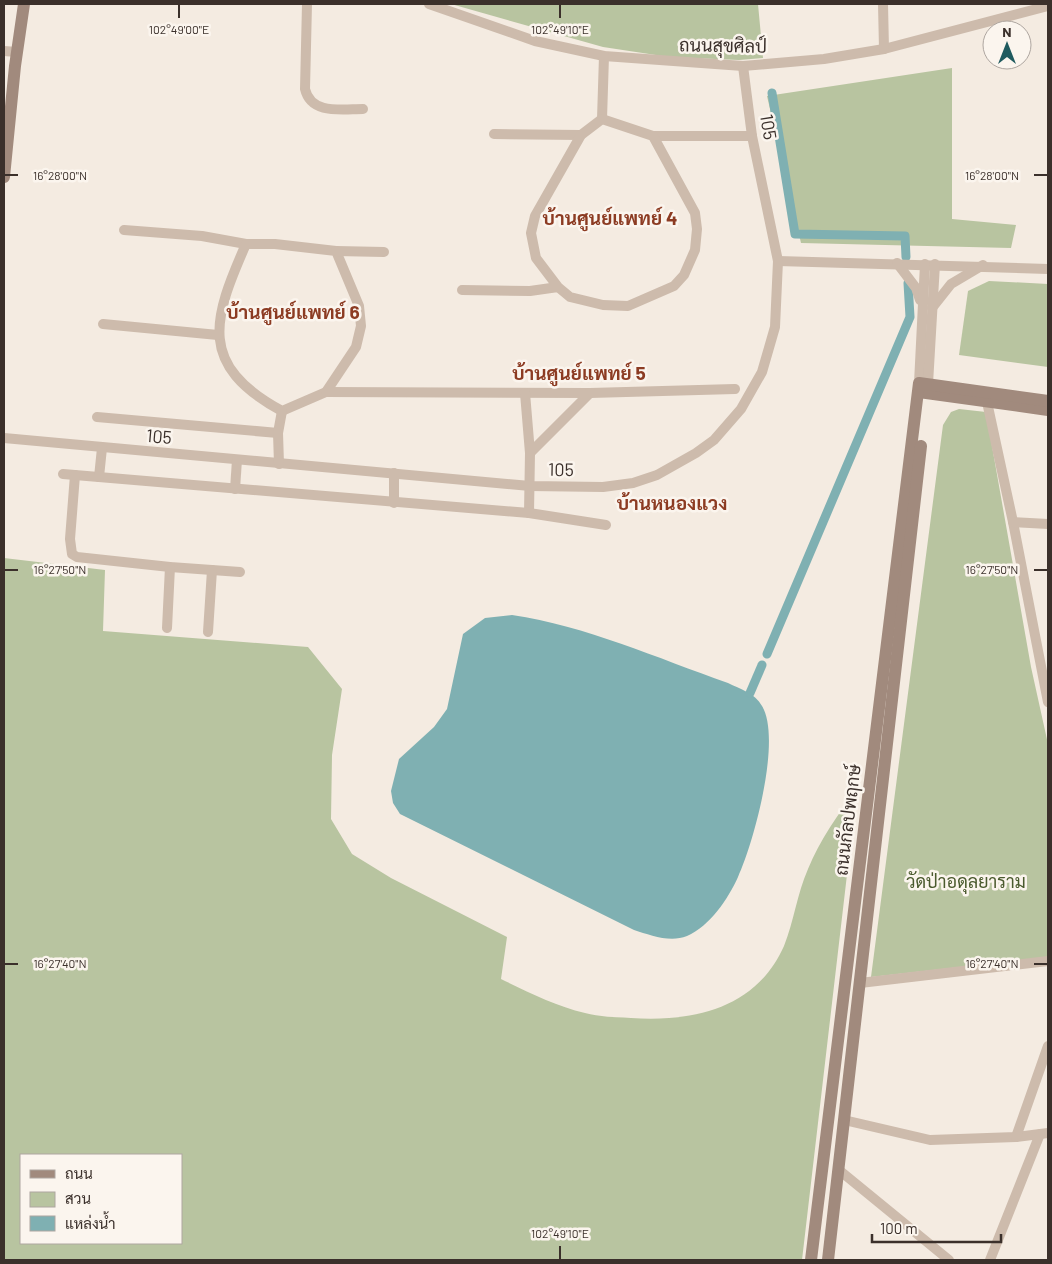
<svg xmlns="http://www.w3.org/2000/svg" width="1052" height="1264" viewBox="0 0 1052 1264" font-family="Barlow,Sarabun,sans-serif">
	<style>
		.green { fill: #b8c4a0; fill-rule: evenodd }
		.water { fill: #7fb0b2 }
		.lines { fill: none; stroke-linecap: round; stroke-linejoin: round }
		.canal { stroke: #7fb0b2; stroke-width: 9 }
		.street { stroke: #cdbbac; stroke-width: 10 }
		.secondary { stroke: #a18a7d; stroke-width: 12 }
		.ticks { fill: none; stroke: #3b302b; stroke-width: 2 }
		.labels { text-anchor: middle; stroke-width: 5; stroke-linejoin: round; paint-order: stroke }
		.street-label { font-size: 18px; fill: #3b302b; stroke: #fbf5ee }
		.park-label { font-size: 18px; fill: #4a5a2e; stroke: #fbf5ee }
		.neighbourhood-label { font-size: 19px; font-weight: bold; fill: #8c3b22; stroke: #fbf5ee }
		.ticks-label { font-size: 12px; text-anchor: middle; fill: #3b302b; stroke: #fbf5ee; stroke-width: 5; stroke-linejoin: round; paint-order: stroke }
	</style>
	<rect width="100%" height="100%" fill="#f4ebe1"/>
	<g class="green">
		<path d="M451 4H758L763 58 739 60 669 57 603 47Z"/>
		<path d="M952 68V219L1016 225 1011 248 801 243 767 96Z"/>
		<path d="M989 281 1048 284V367L959 355 968 291Z"/>
		<path d="M959 409 986 412 1031 667 1048 744V957L871 977 943 425 951 412Z"/>
		<path d="M4 558 105 570 103 631 308 647 342 689 332 755 331 819 352 854 391 878 507 937 501 979C528 992 556 1006 585 1013 599 1017 616 1017 631 1018 693 1022 756 1009 784 946 794 921 797 894 808 869 820 840 838 814 857 789L802 1260H4ZM181 1155V1243H21V1155Z"/>
	</g>
	<path class="water" d="M512 615C586 626 657 658 728 683 740 689 755 693 762 706 782 739 754 842 738 877 728 899 710 926 687 936 670 943 650 935 634 930L400 814 393 803 391 791 399 759 434 727 447 709 463 634 485 618Z"/>
	<g class="lines">
		<g class="canal">
			<path d="M772 93 795 234 905 236 906 257"/>
			<path d="M767 654 910 317 908 283"/>
			<path d="M750 693 762 665"/>
		</g>
		<g class="street">
			<path d="M307 4 305 89C311 115 342 109 363 109"/>
			<path d="M429 4 535 41 604 56 743 66 824 59 884 49 1048 6"/>
			<path d="M883 4 884 49"/>
			<path d="M4 51 17 52"/>
			<path d="M602 119 604 56"/>
			<path d="M494 134 581 135"/>
			<path d="M653 136H752"/>
			<path d="M124 230 202 236 246 244"/>
			<path d="M246 244H275L336 251 359 306 361 326 356 347 326 392 282 411C197 365 213 319 246 244Z"/>
			<path d="M336 251 384 252"/>
			<path d="M778 261 1048 269"/>
			<path d="M897 263 916 288 920 300"/>
			<path d="M462 290 530 291 558 287 570 297 603 305 628 306 674 286 684 275 695 250 697 229 695 213 653 136 602 119 581 135 535 216 531 233 536 258 558 287"/>
			<path d="M932 308 951 284 983 265"/>
			<path d="M103 324 218 335"/>
			<path d="M919 383 925 264"/>
			<path d="M928 384 935 264"/>
			<path d="M326 392 590 393 735 389"/>
			<path d="M525 393 530 453 529 513"/>
			<path d="M987 402 1013 522 1048 702"/>
			<path d="M97 417 278 433"/>
			<path d="M4 438 530 486 603 487 633 483 657 475 696 453 714 440 741 409 762 372 775 327 778 261 752 136 743 66"/>
			<path d="M530 453 590 393"/>
			<path d="M279 464 278 433 282 411"/>
			<path d="M63 474 529 513 606 525"/>
			<path d="M75 475 70 539 72 554 77 557 170 567 240 572"/>
			<path d="M99 477 102 448"/>
			<path d="M235 489 237 460"/>
			<path d="M394 503V473"/>
			<path d="M1013 522 1048 524"/>
			<path d="M167 628 170 567"/>
			<path d="M208 632 212 570"/>
			<path d="M860 983 1048 961"/>
			<path d="M844 1120 930 1140 1016 1137 1048 1133"/>
			<path d="M1016 1137 1048 1046"/>
			<path d="M839 1170 949 1260"/>
			<path d="M990 1260 1040 1134"/>
		</g>
		<g class="secondary">
			<path d="M4 177 15 66 24 4"/>
			<path d="M919 392 1048 410"/>
			<path d="M811 1260 919 383 1048 401"/>
			<path d="M828 1260 921 446"/>
		</g>
	</g>
	<path class="ticks" d="M179 5V18M560 5V18M5 175H18M1034 175H1047M5 570H18M1034 570H1047M5 964H18M1034 964H1047M560 1246V1259"/>
	<g class="labels">
		<g class="street-label">
			<text transform="translate(723 46) rotate(1)" y="6">ถนนสุขศิลป์</text>
			<text transform="translate(768 127) rotate(81)" y="6">105</text>
			<text transform="translate(159 437) rotate(5)" y="6">105</text>
			<text transform="translate(561 470) rotate(1)" y="6">105</text>
			<text transform="translate(848 820) rotate(-83)" y="6">ถนนกัลปพฤกษ์</text>
		</g>
		<g class="park-label">
			<text x="966" y="888">วัดป่าอดุลยาราม</text>
		</g>
		<g class="neighbourhood-label">
			<text x="610" y="225">บ้านศูนย์แพทย์ 4</text>
			<text x="293" y="319">บ้านศูนย์แพทย์ 6</text>
			<text x="579" y="380">บ้านศูนย์แพทย์ 5</text>
			<text x="672" y="510">บ้านหนองแวง</text>
		</g>
	</g>
	<g class="ticks-label">
		<text x="179" y="34">102°49'00"E</text>
		<text x="560" y="34">102°49'10"E</text>
		<text x="60" y="180">16°28'00"N</text>
		<text x="992" y="180">16°28'00"N</text>
		<text x="60" y="574">16°27'50"N</text>
		<text x="992" y="574">16°27'50"N</text>
		<text x="60" y="968">16°27'40"N</text>
		<text x="992" y="968">16°27'40"N</text>
		<text x="560" y="1238">102°49'10"E</text>
	</g>
	<rect width="1052" height="1264" fill="none" stroke="#3b302b" stroke-width="10"/>
	<rect x="20" y="1154" width="162" height="90" fill="#fbf5ee" stroke="#aea6a0"/>
	<rect x="30" y="1170" width="25" height="8" fill="#a18a7d" stroke="#aea6a0"/>
	<text x="65" y="1179" font-size="15" fill="#3b302b">ถนน</text>
	<rect x="30" y="1192" width="25" height="15" fill="#b8c4a0" stroke="#aea6a0"/>
	<text x="65" y="1204" font-size="15" fill="#3b302b">สวน</text>
	<rect x="30" y="1216" width="25" height="15" fill="#7fb0b2" stroke="#aea6a0"/>
	<text x="65" y="1229" font-size="15" fill="#3b302b">แหล่งน้ำ</text>
	<g transform="translate(1007 45)"><circle r="24" fill="#fbf5ee" stroke="#aea6a0"/>
	<path d="M0-4L9 19L0 12L-9 19Z" fill="#1f5a5e"/>
	<text y="-8" font-size="14" font-weight="bold" text-anchor="middle" fill="#3b302b">N</text>
	</g>
	<path d="M872 1234v8h129v-8" fill="none" stroke="#3b302b" stroke-width="2.5"/>
	<text x="880" y="1234" font-size="15" fill="#3b302b" stroke="#fbf5ee" stroke-width="4" paint-order="stroke">100 m</text>
</svg>
